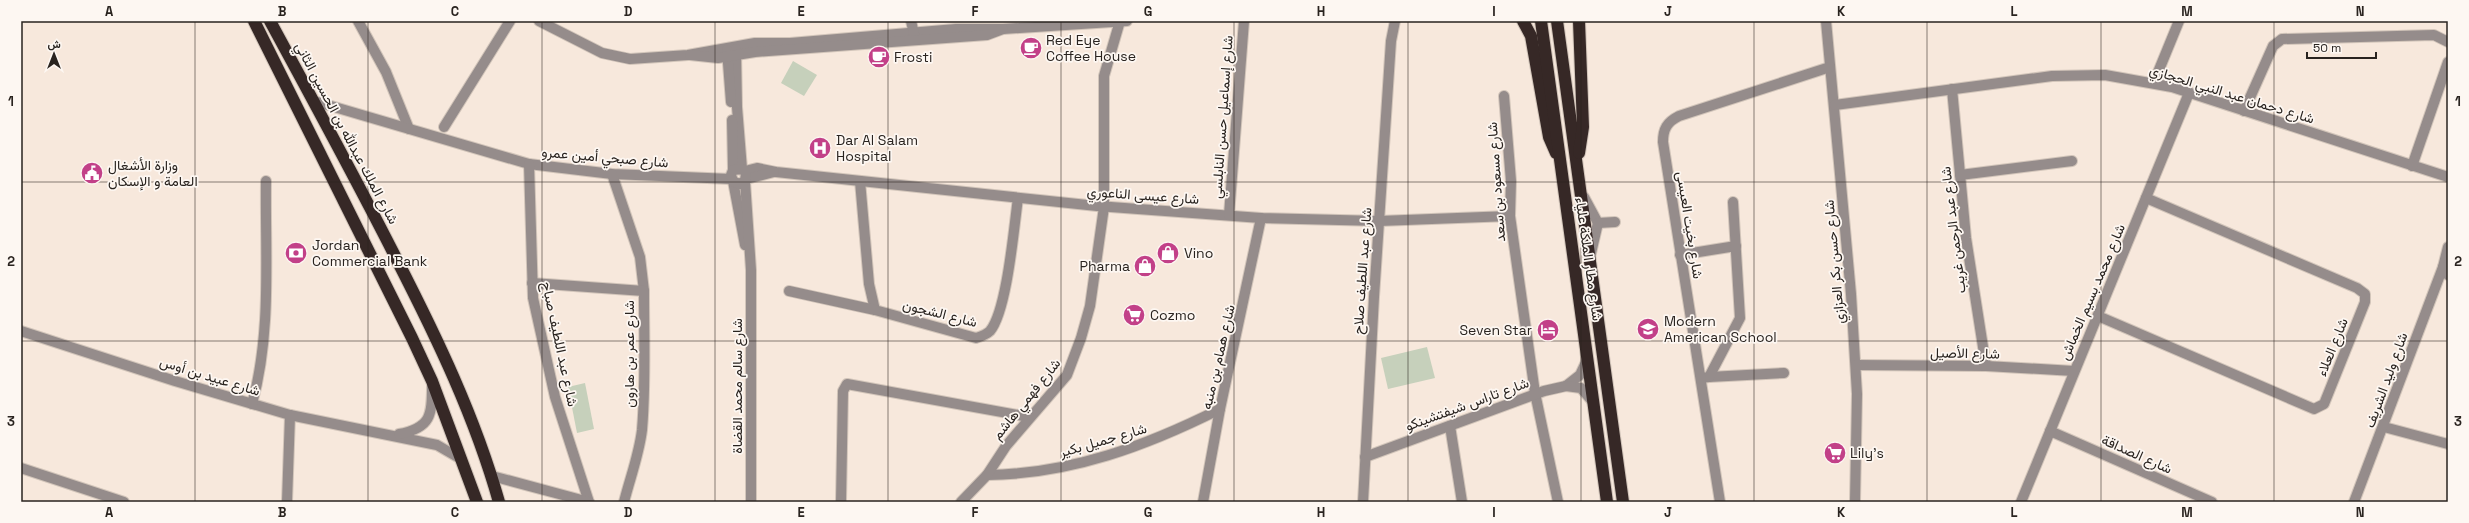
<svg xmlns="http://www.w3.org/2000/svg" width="2469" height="523" viewBox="0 0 2469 523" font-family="'Space Grotesk',Vazirmatn,sans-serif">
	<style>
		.green { fill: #c6d0bb }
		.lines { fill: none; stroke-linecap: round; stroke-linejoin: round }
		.minor-casing { stroke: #d2c5ba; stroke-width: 12 }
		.highway-casing { stroke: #d2c5ba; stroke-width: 14 }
		.minor { stroke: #958c8b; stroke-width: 10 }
		.highway { stroke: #362826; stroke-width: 12 }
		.grid { fill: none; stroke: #29231f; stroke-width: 1; stroke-opacity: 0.55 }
		.labels { text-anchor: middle; stroke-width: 3.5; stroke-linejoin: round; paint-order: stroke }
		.poi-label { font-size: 14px; fill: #29231f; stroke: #fdf7f2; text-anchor: start }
		.street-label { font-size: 14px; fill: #29231f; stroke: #fdf7f2 }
		.neatline { fill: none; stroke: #29231f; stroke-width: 1.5 }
		.grid-label { font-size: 13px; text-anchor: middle; font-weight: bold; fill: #29231f }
	</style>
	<rect width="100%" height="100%" fill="#f7e8dc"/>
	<g class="green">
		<path d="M793 61 817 75 804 96 781 83Z"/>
		<path d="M1427 347 1435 378 1388 389 1381 358Z"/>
		<path d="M585 383 594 429 577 433 568 387Z"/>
	</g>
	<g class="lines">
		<g class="minor-casing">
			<g id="minor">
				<path d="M358 21 386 72 409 129"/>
				<path d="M539 21 602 53 630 59 688 55 755 43H790L956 29H1003L1127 21"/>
				<path d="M911 21 915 38"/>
				<path d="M1826 21 1851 294 1857 394 1855 502"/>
				<path d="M736 49 737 107 742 169"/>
				<path d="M727 50 731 102"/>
				<path d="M690 55 718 58 755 52 987 35 1003 29"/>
				<path d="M2154 82 2179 21"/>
				<path d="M1952 89 1966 238 1986 366"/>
				<path d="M1504 96 1511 181 1510 216 1535 393 1558 502"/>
				<path d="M314 101 529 164 612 174 731 179"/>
				<path d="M1835 105 2052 76 2105 75 2172 87 2448 177"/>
				<path d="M2244 111 2273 46 2282 39 2434 35 2448 42"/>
				<path d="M732 120 733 170"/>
				<path d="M444 127 510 21"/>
				<path d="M529 164 533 298 555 397 589 502"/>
				<path d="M2412 166 2448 62"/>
				<path d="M745 171 757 168 776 172 1097 206 1261 218 1379 221 1510 216"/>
				<path d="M612 174 640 257 644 291"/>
				<path d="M1960 175 2072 161"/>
				<path d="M746 179 774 172"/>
				<path d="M733 181 745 245"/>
				<path d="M745 181 739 184 733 181 731 175 733 170 742 169 746 173 745 181 751 270V502"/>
				<path d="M860 181 869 284 875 310 976 338C982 336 986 335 990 331 1007 311 1014 227 1018 198"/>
				<path d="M1584 197 1598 223"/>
				<path d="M1229 215 1244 21"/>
				<path d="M1598 223 1615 222"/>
				<path d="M2448 247 2443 267 2448 275"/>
				<path d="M1591 253 1598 223"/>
				<path d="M1680 255 1736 246"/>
				<path d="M532 283 644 291C644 337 646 384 642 430 639 455 630 478 624 502"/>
				<path d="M789 291 875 310"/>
				<path d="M2098 316 2314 409 2324 404 2365 302V294L2357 288 2146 198"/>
				<path d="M21 331 175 381 290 415 437 445 461 459"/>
				<path d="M1856 365 1986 366 2074 371"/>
				<path d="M1709 377 1784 373"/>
				<path d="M1701 378 1709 377 1740 318 1733 202"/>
				<path d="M1566 386 1580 375 1587 360"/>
				<path d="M252 404C272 332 265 255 266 181"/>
				<path d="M1450 426 1462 502"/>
				<path d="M2384 427 2448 444"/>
				<path d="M2050 431 2212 502"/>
				<path d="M399 434C431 428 432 415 432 386"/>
				<path d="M1365 457 1544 391 1566 386 1581 388 1593 402"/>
				<path d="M21 468 124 502"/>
				<path d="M987 475C1071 474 1146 446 1220 409"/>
				<path d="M492 476 589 502"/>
				<path d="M287 502 290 415"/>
				<path d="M841 502 843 391 847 384 1029 417"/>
				<path d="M961 502 987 475 1006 446 1067 375 1081 338 1090 306 1104 207V76L1120 21"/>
				<path d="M1203 502 1220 409 1261 218"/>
				<path d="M1363 502 1374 297 1391 41 1395 21"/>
				<path d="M1720 502 1663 142C1663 129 1667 122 1679 116L1830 67"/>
				<path d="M2021 502 2189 93"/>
				<path d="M2354 502 2443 267"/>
			</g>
		</g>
		<g class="highway-casing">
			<g id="highway">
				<path d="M254 21 412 338 432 381 477 502"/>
				<path d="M270 21C313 100 356 179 397 260 437 338 475 417 499 502"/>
				<path d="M1523 21 1531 36 1549 137 1556 153"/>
				<path d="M1541 21 1607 502"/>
				<path d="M1557 21 1623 502"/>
				<path d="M1579 153 1583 127 1579 21"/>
			</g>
		</g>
		<use href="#minor" class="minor"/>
		<use href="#highway" class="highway"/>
	</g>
	<path class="grid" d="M195 21V502M368 21V502M542 21V502M715 21V502M888 21V502M1061 21V502M1234 21V502M1408 21V502M1581 21V502M1754 21V502M1927 21V502M2101 21V502M2274 21V502M21 182H2448M21 341H2448"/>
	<defs>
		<g id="cafe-disc" transform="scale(1.15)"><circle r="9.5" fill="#c24088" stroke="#fdf7f2"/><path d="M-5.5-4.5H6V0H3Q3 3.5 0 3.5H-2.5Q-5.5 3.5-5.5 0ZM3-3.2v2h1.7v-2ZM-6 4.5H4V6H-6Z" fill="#fff"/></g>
		<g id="hospital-disc" transform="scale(1.15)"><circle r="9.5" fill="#c24088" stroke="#fdf7f2"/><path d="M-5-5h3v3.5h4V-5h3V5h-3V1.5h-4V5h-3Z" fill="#fff"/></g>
		<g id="civic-disc" transform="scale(1.15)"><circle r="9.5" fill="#c24088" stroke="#fdf7f2"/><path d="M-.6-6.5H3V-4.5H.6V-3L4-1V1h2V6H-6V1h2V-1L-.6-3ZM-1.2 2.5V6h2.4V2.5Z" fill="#fff"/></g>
		<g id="bank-disc" transform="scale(1.15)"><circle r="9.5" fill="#c24088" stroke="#fdf7f2"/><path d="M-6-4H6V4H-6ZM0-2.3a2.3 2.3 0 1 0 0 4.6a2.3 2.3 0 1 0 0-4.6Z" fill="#fff"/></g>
		<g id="shop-disc" transform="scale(1.15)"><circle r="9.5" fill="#c24088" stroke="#fdf7f2"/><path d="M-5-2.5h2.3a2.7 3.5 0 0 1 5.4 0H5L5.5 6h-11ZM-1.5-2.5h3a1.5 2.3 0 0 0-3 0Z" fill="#fff"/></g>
		<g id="supermarket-disc" transform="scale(1.15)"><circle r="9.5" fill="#c24088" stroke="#fdf7f2"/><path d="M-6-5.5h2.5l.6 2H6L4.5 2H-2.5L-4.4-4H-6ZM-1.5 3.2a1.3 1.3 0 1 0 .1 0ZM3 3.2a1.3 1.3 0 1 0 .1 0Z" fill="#fff"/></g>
		<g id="school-disc" transform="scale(1.15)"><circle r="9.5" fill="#c24088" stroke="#fdf7f2"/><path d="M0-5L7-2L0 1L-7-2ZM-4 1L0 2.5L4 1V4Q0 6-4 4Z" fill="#fff"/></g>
		<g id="hotel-disc" transform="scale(1.15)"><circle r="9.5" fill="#c24088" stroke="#fdf7f2"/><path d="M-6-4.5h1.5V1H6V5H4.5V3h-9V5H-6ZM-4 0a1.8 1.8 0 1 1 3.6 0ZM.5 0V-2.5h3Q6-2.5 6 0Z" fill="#fff"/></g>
	</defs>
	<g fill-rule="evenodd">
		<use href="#cafe-disc" x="1031" y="48"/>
		<use href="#cafe-disc" x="879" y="57"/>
		<use href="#hospital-disc" x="820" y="148"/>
		<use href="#civic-disc" x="92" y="173"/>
		<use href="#bank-disc" x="296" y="253"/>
		<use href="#shop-disc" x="1168" y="253"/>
		<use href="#shop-disc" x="1145" y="266"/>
		<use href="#supermarket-disc" x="1134" y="315"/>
		<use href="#school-disc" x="1648" y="329"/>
		<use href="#hotel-disc" x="1548" y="330"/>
		<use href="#supermarket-disc" x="1835" y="453"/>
	</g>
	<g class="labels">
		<g class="poi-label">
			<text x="1046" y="45">Red Eye<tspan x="1046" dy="16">Coffee House</tspan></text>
			<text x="894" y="62">Frosti</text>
			<text x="836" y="145">Dar Al Salam<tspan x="836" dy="16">Hospital</tspan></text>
			<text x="108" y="170">وزارة الأشغال<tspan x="108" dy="16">العامة و الإسكان</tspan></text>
			<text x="312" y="250">Jordan<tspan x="312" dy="16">Commercial Bank</tspan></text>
			<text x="1184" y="258">Vino</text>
			<text x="1130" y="271" text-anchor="end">Pharma</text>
			<text x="1150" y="320">Cozmo</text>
			<text x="1664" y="326">Modern<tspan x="1664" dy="16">American School</tspan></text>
			<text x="1532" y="335" text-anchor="end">Seven Star</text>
			<text x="1850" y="458">Lily's</text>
		</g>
		<g class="street-label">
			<text transform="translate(2232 94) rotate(17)" y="5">شارع دحمان عبد النبي الحجازي</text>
			<text transform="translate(1222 117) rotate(-86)" y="5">شارع إسماعيل حسن النابلسي</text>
			<text transform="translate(347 133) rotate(62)" y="5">شارع الملك عبدالله بن الحسين الثاني</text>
			<text transform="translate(605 157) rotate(5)" y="5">شارع صبحي أمين عمرو</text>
			<text transform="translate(1496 182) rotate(-94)" y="5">شارع مسعود بن سعد</text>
			<text transform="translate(1143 195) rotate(4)" y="5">شارع عيسى الناعوري</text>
			<text transform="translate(1690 225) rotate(81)" y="5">شارع بخيت العيسى</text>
			<text transform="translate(1953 230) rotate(-97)" y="5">شارع عبد الرحمن غريب</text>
			<text transform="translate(1589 259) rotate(82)" y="5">شارع مطار الملكة علياء</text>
			<text transform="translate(1834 262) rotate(-95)" y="5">شارع حسن بكر العزازي</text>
			<text transform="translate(1362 271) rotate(-86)" y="5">شارع عبد اللطيف صلاح</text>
			<text transform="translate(2092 292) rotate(-67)" y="5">شارع محمد بسيم الخماش</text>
			<text transform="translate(940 313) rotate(14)" y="5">شارع الشجون</text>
			<text transform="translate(560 344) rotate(78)" y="5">شارع عبد اللطيف صباح</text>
			<text transform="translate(2332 347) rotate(-68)" y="5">شارع العلاء</text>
			<text transform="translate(1965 353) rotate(1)" y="5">شارع الأصيل</text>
			<text transform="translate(629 354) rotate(-90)" y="5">شارع عمر بن هارون</text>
			<text transform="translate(1218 357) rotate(-77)" y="5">شارع همام بن منبه</text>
			<text transform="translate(210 376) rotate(17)" y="5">شارع عبيد بن أوس</text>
			<text transform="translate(2386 380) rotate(-70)" y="5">شارع وليد الشريف</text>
			<text transform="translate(737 386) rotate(-90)" y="5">شارع سالم محمد القضاة</text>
			<text transform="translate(1026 399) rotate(-51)" y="5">شارع فهمي هاشم</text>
			<text transform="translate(1467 404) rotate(-20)" y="5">شارع تاراس شيفتشينكو</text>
			<text transform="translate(1103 440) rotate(-16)" y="5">شارع جميل بكير</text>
			<text transform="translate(2137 454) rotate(24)" y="5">شارع الصداقة</text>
		</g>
	</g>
	<rect width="2469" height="523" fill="none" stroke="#fdf7f2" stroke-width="44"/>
	<g transform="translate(54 54)" stroke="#fdf7f2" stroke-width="3" paint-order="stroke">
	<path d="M0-3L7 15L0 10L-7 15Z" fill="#29231f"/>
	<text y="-6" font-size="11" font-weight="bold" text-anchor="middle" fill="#29231f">ش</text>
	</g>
	<path d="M2307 52v6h69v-6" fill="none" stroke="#29231f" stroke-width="2"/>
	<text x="2313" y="52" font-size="12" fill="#29231f" stroke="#fdf7f2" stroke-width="3" paint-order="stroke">50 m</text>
	<rect x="22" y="22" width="2425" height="479" class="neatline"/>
	<g class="grid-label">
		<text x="109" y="16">A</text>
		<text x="282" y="16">B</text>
		<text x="455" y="16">C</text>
		<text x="628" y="16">D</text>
		<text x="801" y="16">E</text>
		<text x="975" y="16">F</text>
		<text x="1148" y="16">G</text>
		<text x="1321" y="16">H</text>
		<text x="1494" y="16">I</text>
		<text x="1668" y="16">J</text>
		<text x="1841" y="16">K</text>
		<text x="2014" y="16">L</text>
		<text x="2187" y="16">M</text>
		<text x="2360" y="16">N</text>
		<text x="11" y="106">1</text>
		<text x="2458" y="106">1</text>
		<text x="11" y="266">2</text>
		<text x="2458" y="266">2</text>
		<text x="11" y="426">3</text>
		<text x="2458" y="426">3</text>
		<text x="109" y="517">A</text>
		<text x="282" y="517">B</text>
		<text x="455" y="517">C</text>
		<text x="628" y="517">D</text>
		<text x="801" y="517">E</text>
		<text x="975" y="517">F</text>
		<text x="1148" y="517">G</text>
		<text x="1321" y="517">H</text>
		<text x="1494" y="517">I</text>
		<text x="1668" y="517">J</text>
		<text x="1841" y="517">K</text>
		<text x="2014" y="517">L</text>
		<text x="2187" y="517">M</text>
		<text x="2360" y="517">N</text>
	</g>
</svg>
